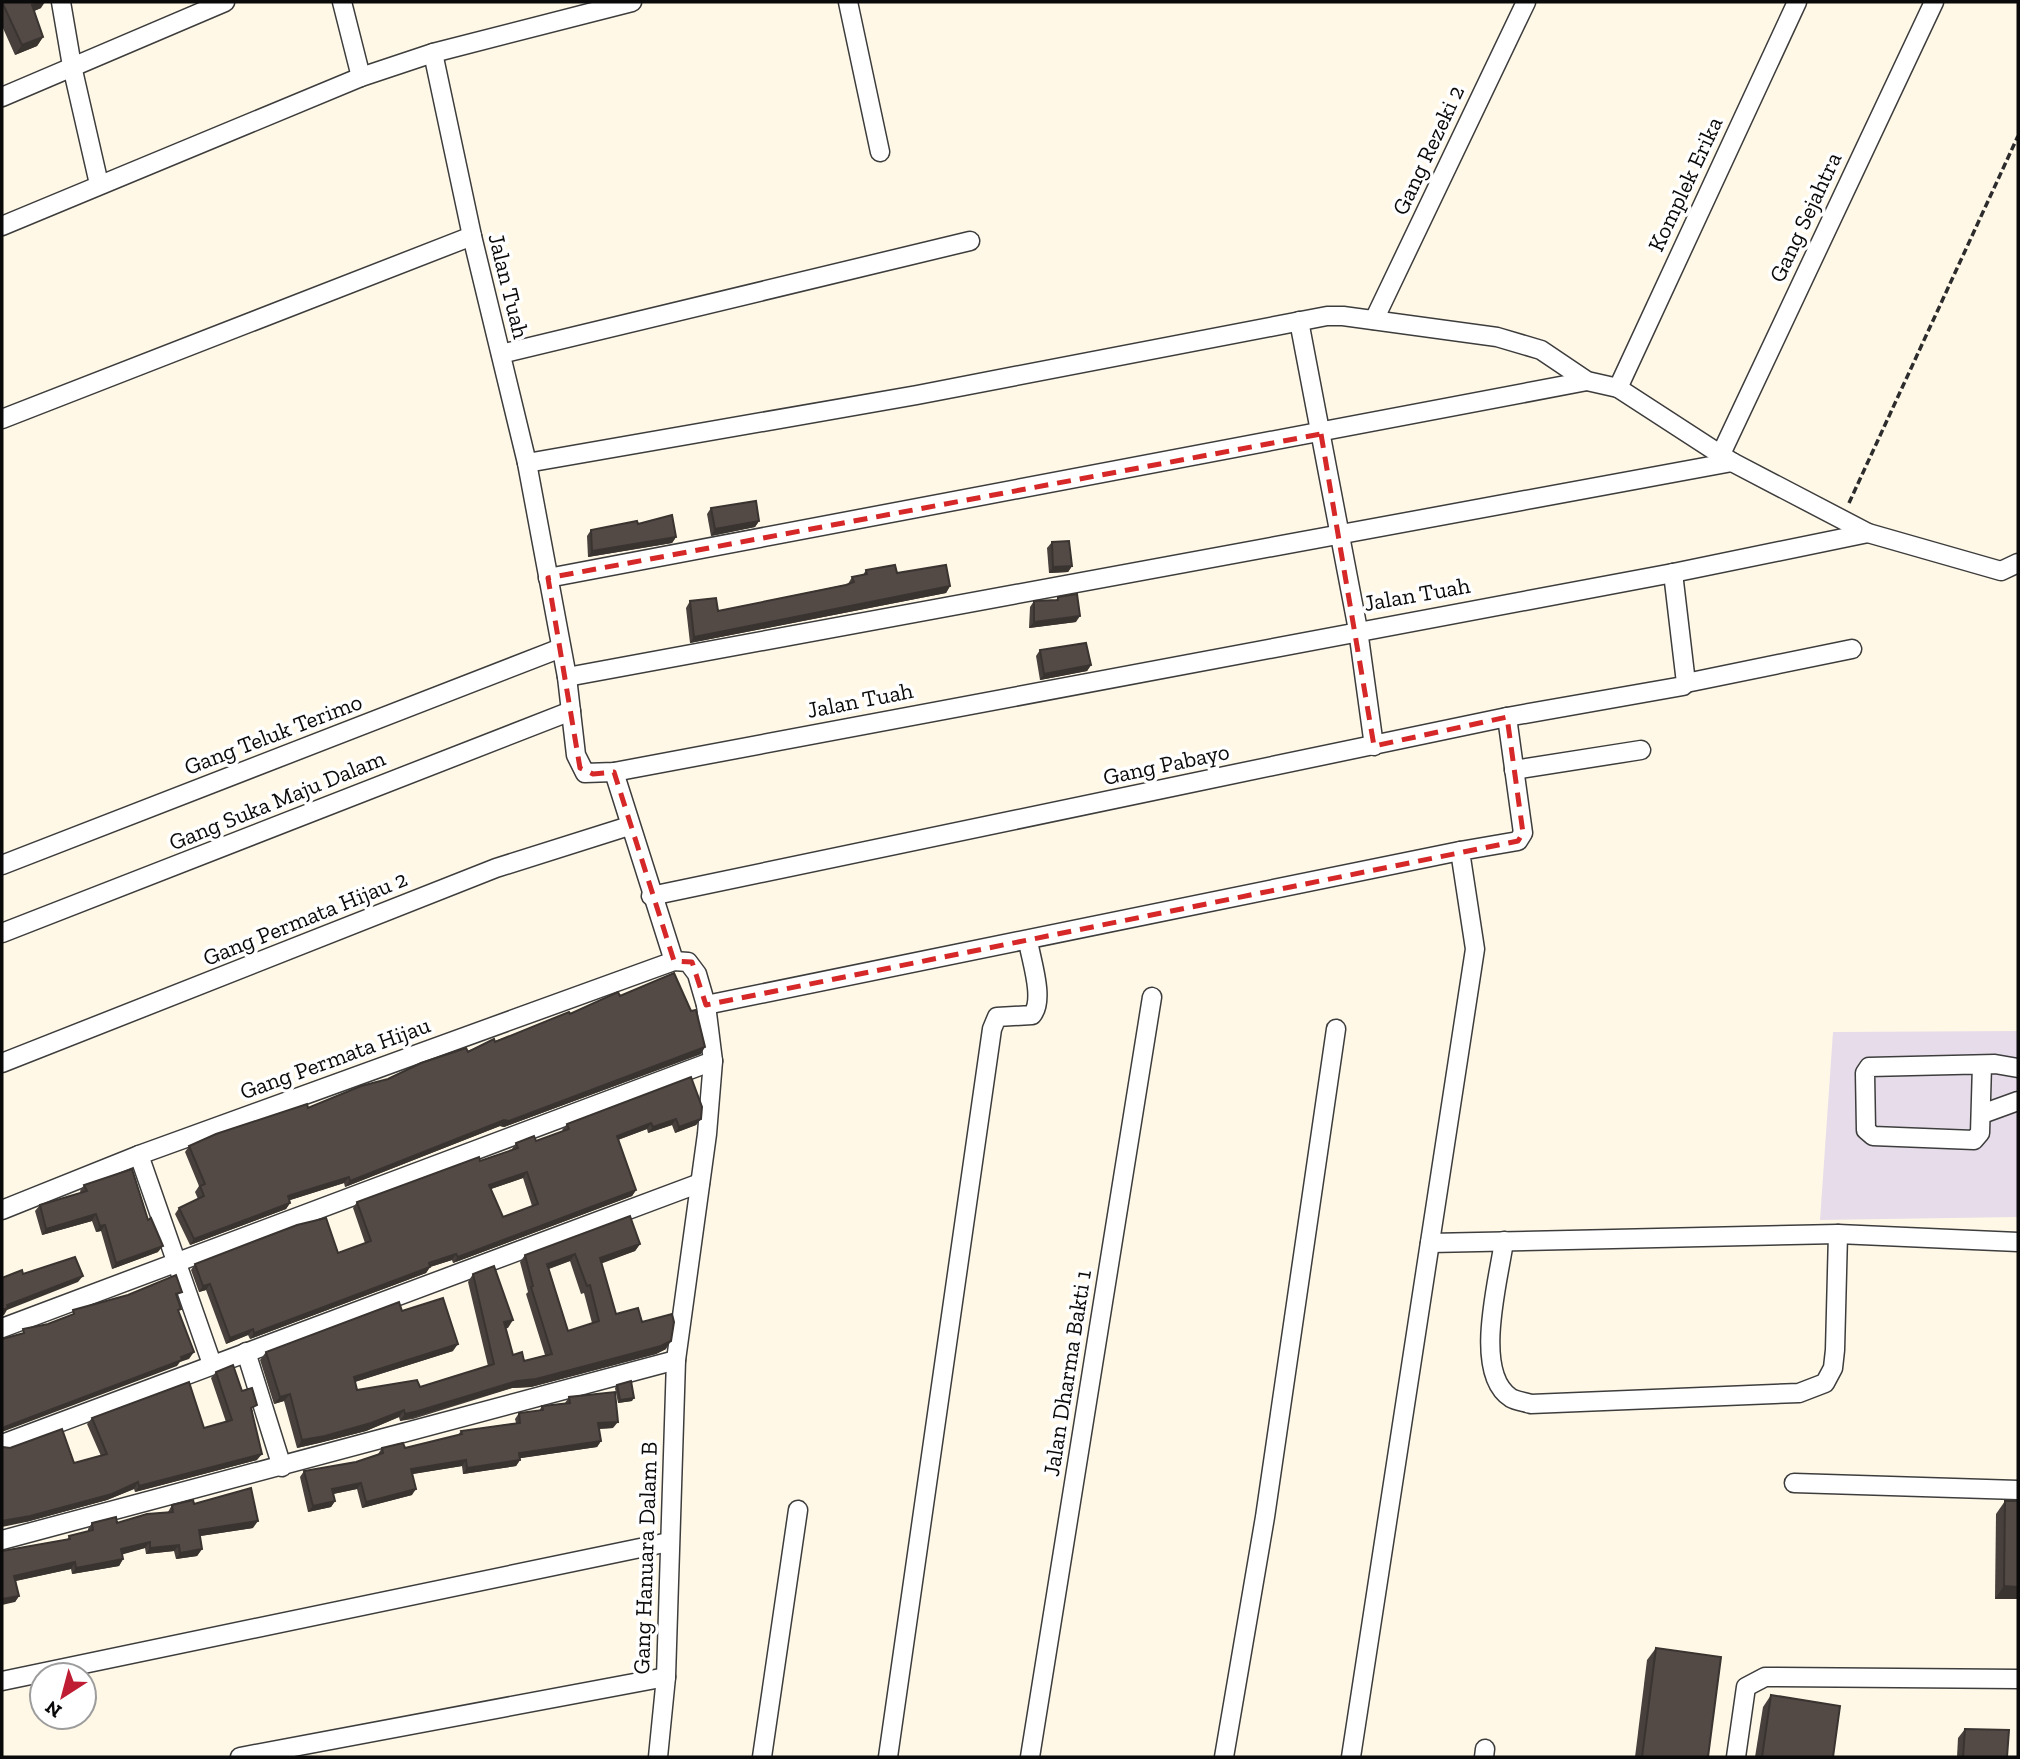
<svg xmlns="http://www.w3.org/2000/svg" width="2020" height="1759" viewBox="0 0 2020 1759" font-family="'Zilla Slab',serif">
	<style>
		.industrial { fill: #e7ddea }
		.lines { fill: none; stroke-linecap: round; stroke-linejoin: round }
		.minor-casing { stroke: #3d3d3d; stroke-width: 21 }
		.path { stroke: #2c2c2c; stroke-width: 3.5; stroke-dasharray: 7 3.5; stroke-linecap: butt }
		.minor { stroke: #fff; stroke-width: 18 }
		.wall { fill: #47403c; fill-rule: evenodd }
		.shaded-wall { fill: #3a3431 }
		.building { fill: #534a46; stroke: #3a3431; stroke-width: 2; fill-rule: evenodd }
		.marked { fill: none; stroke: #d62828; stroke-width: 5; stroke-dasharray: 14 9; stroke-linejoin: round }
		.labels { text-anchor: middle; stroke-width: 7; stroke-linejoin: round; paint-order: stroke }
		.street-label { font-size: 23px; fill: #0a0a0a; stroke: #fff }
	</style>
	<rect width="100%" height="100%" fill="#fff8e7"/>
	<path class="industrial" d="M2018 1031V1217L1820 1220 1833 1032Z"/>
	<g class="lines">
		<g class="minor-casing">
			<g id="minor">
				<path d="M61 2 72 66 99 184"/>
				<path d="M342 2 361 77"/>
				<path d="M848 2 880 152"/>
				<path d="M433 53 472 236 527 463 567 677 576 755 585 773 614 772 1673 573 1868 533"/>
				<path d="M2 97 225 2"/>
				<path d="M2 226 361 77 433 53 632 2"/>
				<path d="M1374 320 1526 2"/>
				<path d="M1299 321 1358 630 1374 746"/>
				<path d="M501 354 970 241"/>
				<path d="M1618 388 1797 2"/>
				<path d="M2 419 472 236"/>
				<path d="M1721 454 1934 2"/>
				<path d="M527 463 917 395 1327 316H1343L1497 337 1541 350 1587 381 1618 388 1732 462 1868 533 2001 571 2018 563"/>
				<path d="M548 578 1587 381"/>
				<path d="M567 677 1732 462"/>
				<path d="M1686 683 1852 649"/>
				<path d="M1514 770 1641 750"/>
				<path d="M614 772 674 961"/>
				<path d="M2 865 561 648"/>
				<path d="M651 896 1507 717 1683 686 1686 683 1673 573"/>
				<path d="M2 933 571 711"/>
				<path d="M706 1005 1460 851"/>
				<path d="M2 1063 496 868 629 826"/>
				<path d="M1982 1065 1980 1133 1974 1140 1873 1136 1866 1130 1865 1073 1869 1067 1995 1064 2018 1068"/>
				<path d="M1982 1114 2018 1101"/>
				<path d="M139 1155 212 1364"/>
				<path d="M2 1210 139 1155 674 961 688 962 697 974 706 1005 713 1061 707 1134 676 1360 666 1677 658 1757"/>
				<path d="M1504 1241C1499 1279 1472 1373 1511 1398 1516 1401 1525 1402 1531 1404L1799 1393 1825 1383 1833 1368 1835 1350 1838 1234"/>
				<path d="M1430 1243 1838 1234 2018 1242"/>
				<path d="M2 1328 713 1061"/>
				<path d="M246 1352 282 1467"/>
				<path d="M2 1444 700 1183"/>
				<path d="M1794 1483 2018 1490"/>
				<path d="M2 1540 676 1360"/>
				<path d="M2 1681 669 1542"/>
				<path d="M240 1757 666 1677"/>
				<path d="M762 1757 798 1510"/>
				<path d="M888 1757 992 1029 997 1017 1032 1015C1045 1000 1031 960 1028 941"/>
				<path d="M1030 1757 1152 997"/>
				<path d="M1224 1757 1265 1517 1336 1029"/>
				<path d="M1351 1757 1475 949 1460 851 1518 841 1523 833 1507 717"/>
				<path d="M1484 1757 1485 1749"/>
				<path d="M1736 1757 1746 1687 1765 1677 2018 1679"/>
			</g>
		</g>
		<path class="path" d="M1849 503 2018 136"/>
		<use href="#minor" class="minor"/>
	</g>
	<g class="wall">
		<path d="M2 2 41 8 34 11 43 37 37 46 15 55 2 26Z"/>
		<path d="M711 508 759 521 755 527 711 536 707 514Z"/>
		<path d="M638 524 676 537 672 543 588 557 587 536 591 530Z"/>
		<path d="M1052 542 1072 566 1068 572 1049 573 1047 548Z"/>
		<path d="M866 570 897 573 950 586 946 593 690 643 686 608 690 601 718 611 848 584 852 577 863 575Z"/>
		<path d="M1058 597 1076 622 1029 628 1030 607 1034 601 1056 600Z"/>
		<path d="M1040 650 1091 665 1087 671 1040 680 1036 656Z"/>
		<path d="M620 996 701 1054 504 1127 500 1126 345 1187 344 1183 290 1200V1203L286 1209 190 1245 175 1214 179 1208 198 1199 195 1192 199 1186 185 1152 189 1146 308 1108Z"/>
		<path d="M691 1077 701 1119 696 1125 675 1133 672 1125 648 1133 647 1129 618 1140 636 1190 632 1196 453 1263 452 1260 430 1267 426 1273 250 1339 248 1335 226 1344 206 1290 199 1292 191 1270 195 1264 338 1253 365 1243 353 1208 357 1202 513 1150 512 1149 516 1143 536 1141 563 1131 562 1130 567 1124ZM523 1178 532 1206 503 1217 491 1189Z"/>
		<path d="M84 1185 158 1252 112 1269 101 1231 96 1232 92 1221 42 1235 35 1211 40 1205 81 1193 80 1191Z"/>
		<path d="M640 1244 635 1251 601 1263 616 1314 642 1322 666 1349 656 1354 531 1387 512 1388 413 1419 400 1421 399 1417 366 1431 319 1443 297 1448 284 1401 274 1404 260 1360 266 1352 402 1311 453 1351 355 1382 357 1390 420 1387 488 1366 468 1282 473 1274 508 1328H506L513 1355 524 1361 545 1355 526 1294 528 1292 520 1262 525 1255ZM570 1261 581 1294 584 1293 592 1323 568 1331 549 1269Z"/>
		<path d="M216 1372 242 1391 253 1411 252 1412 257 1460 135 1492 134 1489 107 1500 26 1522 74 1463 101 1456 87 1424 92 1418 204 1428 226 1422 211 1378Z"/>
		<path d="M617 1385 632 1401 618 1403 615 1388Z"/>
		<path d="M569 1397 613 1428 599 1429 601 1441 597 1447 520 1458V1460L516 1466 463 1474 462 1466 412 1474V1495L362 1508 357 1489 333 1494 335 1501 331 1507 308 1512 300 1477 304 1471 356 1462 378 1454 382 1448H405L458 1435 461 1431 516 1423 515 1419 519 1413 539 1411 542 1406 565 1403Z"/>
		<path d="M2005 1501 2018 1599H1995L1996 1514Z"/>
		<path d="M194 1504 253 1528 200 1536 202 1549 197 1556 176 1559 174 1551 146 1554 145 1548 122 1554 123 1559 119 1566 72 1574 71 1569 16 1581 19 1596 15 1602 2 1551 67 1540 69 1536 88 1532V1529L92 1523H117L168 1512 172 1505Z"/>
		<path d="M1656 1648 1708 1757H1635L1647 1660Z"/>
		<path d="M1771 1695 1833 1757H1755L1763 1707Z"/>
		<path d="M1965 1729 2007 1757H1957L1958 1738Z"/>
	</g>
	<g class="shaded-wall">
		<path d="M41 2H45L41 8 25 15 32 5Z"/>
		<path d="M43 37 37 46 15 55 22 45Z"/>
		<path d="M759 521 755 527 711 536 715 529Z"/>
		<path d="M676 537 672 543 588 557 592 551Z"/>
		<path d="M1072 566 1068 572 1049 573 1053 567Z"/>
		<path d="M950 586 946 593 690 643 694 637Z"/>
		<path d="M1080 616 1076 622 1029 628 1034 622Z"/>
		<path d="M1091 665 1087 671 1040 680 1044 674Z"/>
		<path d="M705 1047 701 1054 504 1127 500 1126 345 1187 350 1181 504 1120Z"/>
		<path d="M676 1119 672 1125 648 1133 653 1127Z"/>
		<path d="M701 1119 696 1125 675 1133 679 1127Z"/>
		<path d="M651 1123 647 1129 612 1142 617 1136Z"/>
		<path d="M527 1172 523 1178 485 1191 489 1185Z"/>
		<path d="M349 1177 344 1183 284 1202 288 1196Z"/>
		<path d="M636 1190 632 1196 453 1263 458 1257Z"/>
		<path d="M290 1203 286 1209 190 1245 194 1239Z"/>
		<path d="M96 1214 92 1221 42 1235 46 1229Z"/>
		<path d="M105 1225 101 1231 96 1232 100 1226Z"/>
		<path d="M640 1244 635 1251 595 1266 600 1258Z"/>
		<path d="M163 1246 158 1252 112 1269 116 1263Z"/>
		<path d="M456 1254 452 1260 430 1267 426 1273 250 1339 254 1333Z"/>
		<path d="M575 1254 570 1261 542 1271 547 1264Z"/>
		<path d="M83 1276 78 1282 7 1310 4 1315H2V1310L7 1305Z"/>
		<path d="M210 1284 206 1290 199 1292 203 1286Z"/>
		<path d="M513 1320 508 1328 499 1330 504 1322Z"/>
		<path d="M253 1329 248 1335 226 1344 230 1338Z"/>
		<path d="M671 1341 666 1349 656 1354 531 1387 512 1388 400 1421 405 1414 517 1381Z"/>
		<path d="M458 1344 453 1351 348 1384 354 1377Z"/>
		<path d="M194 1352 189 1359 180 1362 177 1366 2 1432V1428Z"/>
		<path d="M290 1394 284 1401 274 1404 280 1397Z"/>
		<path d="M634 1398 632 1401 618 1403 620 1400Z"/>
		<path d="M404 1410 399 1417 366 1431 319 1443 297 1448 302 1440Z"/>
		<path d="M618 1422 613 1428 594 1429 598 1423Z"/>
		<path d="M601 1441 597 1447 515 1459 519 1453Z"/>
		<path d="M262 1454 257 1460 135 1492 139 1486Z"/>
		<path d="M466 1460 462 1466 407 1475 411 1469Z"/>
		<path d="M520 1460 516 1466 463 1474 467 1468Z"/>
		<path d="M138 1482 134 1489 107 1500 26 1522 2 1527V1521Z"/>
		<path d="M361 1483 357 1489 328 1495 332 1489Z"/>
		<path d="M416 1489 412 1495 362 1508 366 1502Z"/>
		<path d="M335 1501 331 1507 308 1512 313 1506Z"/>
		<path d="M258 1521 253 1528 194 1537 199 1530Z"/>
		<path d="M150 1542 145 1548 117 1556 121 1549Z"/>
		<path d="M179 1545 174 1551 146 1554 150 1548Z"/>
		<path d="M202 1549 197 1556 176 1559 180 1553Z"/>
		<path d="M123 1559 119 1566 72 1574 76 1568Z"/>
		<path d="M75 1562 71 1569 10 1582 14 1576Z"/>
		<path d="M2004 1586 2018 1587V1599H1995Z"/>
		<path d="M19 1596 15 1602 2 1605V1599Z"/>
	</g>
	<g class="building">
		<path d="M2 2H41L32 5 43 37 22 45Z"/>
		<path d="M756 501 759 521 715 529 711 508Z"/>
		<path d="M672 515 676 537 592 551 591 530 637 521 638 524Z"/>
		<path d="M1069 541 1072 566 1053 567 1052 542Z"/>
		<path d="M895 565 897 573 946 565 950 586 694 637 690 601 716 598 718 611 846 585 854 582 852 577 867 574 866 570Z"/>
		<path d="M1077 594 1080 616 1034 622V601L1058 600V597Z"/>
		<path d="M1086 643 1091 665 1044 674 1040 650Z"/>
		<path d="M674 973 691 1011 696 1010 705 1047 509 1121 504 1120 350 1181 349 1177 288 1196 290 1203 194 1239 179 1208 204 1196 200 1186 205 1184 189 1146 216 1134 307 1104 308 1108 361 1086 388 1079 421 1063 466 1048 468 1052 494 1039 495 1042 569 1012 570 1014 618 992 620 996Z"/>
		<path d="M691 1077 702 1107 701 1119 679 1127 676 1119 653 1127 651 1123 617 1136 636 1190 458 1257 456 1254 429 1263 430 1267 254 1333 253 1329 230 1338 210 1284 203 1286 195 1264 297 1225 326 1218 338 1253 371 1241 357 1202 479 1157 480 1161 518 1148 516 1143 534 1136 536 1141 569 1129 567 1124ZM527 1172 538 1204 503 1217 489 1185Z"/>
		<path d="M132 1169 148 1220 151 1218 163 1246 116 1263 105 1225 100 1226 96 1214 46 1229 40 1205 87 1191 84 1185Z"/>
		<path d="M630 1216 640 1244 600 1258 616 1314 638 1308 642 1322 672 1314 674 1322 671 1341 661 1346 536 1379 517 1381 418 1411 405 1414 404 1410 371 1423 325 1436 302 1440 290 1394 280 1397 266 1352 399 1302 402 1311 443 1298 458 1344 354 1377 357 1390 417 1380 420 1387 494 1364 473 1274 494 1266 513 1320 504 1322 513 1355 522 1352 524 1361 552 1354 531 1287 533 1286 525 1255ZM575 1254 587 1286 590 1285 599 1321 568 1331 547 1264Z"/>
		<path d="M75 1257 83 1276 7 1305 8 1308 2 1310V1278L22 1270 23 1274Z"/>
		<path d="M176 1275 182 1292 176 1294 181 1309 178 1310 194 1352 181 1357 182 1360 2 1428V1339L24 1333 23 1329 48 1324 74 1314 73 1310 128 1295Z"/>
		<path d="M233 1365 242 1391 252 1388 257 1405 251 1408 262 1454 139 1486 138 1482 112 1494 30 1516 2 1521V1447L10 1448 62 1429 74 1463 107 1454 92 1418 189 1382 204 1428 232 1420 216 1372Z"/>
		<path d="M631 1381 634 1398 620 1400 617 1385Z"/>
		<path d="M615 1392 618 1422 598 1423 601 1441 519 1453 520 1460 467 1468 466 1460 411 1469 416 1489 366 1502 361 1483 332 1489 335 1501 313 1506 304 1471 356 1462 383 1453 382 1448 403 1443 405 1448 462 1434 461 1431 520 1423 519 1413 543 1410 542 1406 570 1403 569 1397Z"/>
		<path d="M251 1488 258 1521 199 1530 202 1549 180 1553 179 1545 150 1548V1542L121 1549 123 1559 76 1568 75 1562 14 1576 19 1596 2 1599V1551L70 1539 69 1536 93 1530 92 1523 116 1517 117 1523 147 1514 173 1512 172 1505 193 1500 194 1504Z"/>
		<path d="M2005 1501H2018V1587L2004 1586Z"/>
		<path d="M1656 1648 1721 1657 1708 1757H1642Z"/>
		<path d="M1771 1695 1840 1706 1833 1757H1762Z"/>
		<path d="M1965 1729 2009 1730 2007 1757H1963Z"/>
	</g>
	<path class="marked" d="M1321 434 1374 746 1507 717 1523 833 1518 841 706 1005 692 962 674 961 614 772 593 774 580 768 548 578Z"/>
	<g class="labels">
		<g class="street-label">
			<text transform="translate(1428 150) rotate(-65)" y="8">Gang Rezeki 2</text>
			<text transform="translate(1685 184) rotate(-65)" y="8">Komplek Erika</text>
			<text transform="translate(1805 217) rotate(-65)" y="8">Gang Sejahtra</text>
			<text transform="translate(509 286) rotate(76)" y="8">Jalan Tuah</text>
			<text transform="translate(1417 594) rotate(-10)" y="8">Jalan Tuah</text>
			<text transform="translate(860 700) rotate(-11)" y="8">Jalan Tuah</text>
			<text transform="translate(273 734) rotate(-21)" y="8">Gang Teluk Terimo</text>
			<text transform="translate(1166 764) rotate(-12)" y="8">Gang Pabayo</text>
			<text transform="translate(277 800) rotate(-22)" y="8">Gang Suka Maju Dalam</text>
			<text transform="translate(305 918) rotate(-22)" y="8">Gang Permata Hijau 2</text>
			<text transform="translate(335 1058) rotate(-20)" y="8">Gang Permata Hijau</text>
			<text transform="translate(1067 1373) rotate(-81)" y="8">Jalan Dharma Bakti 1</text>
			<text transform="translate(645 1558) rotate(-88)" y="8">Gang Hanuara Dalam B</text>
		</g>
	</g>
	<rect width="2020" height="1759" fill="none" stroke="#0a0a0a" stroke-width="7"/>
	<g transform="translate(63 1696) rotate(216)"><circle r="33" fill="#ffffff" stroke="#9d9d9d" stroke-width="2"/>
	<path d="M0-5L12 26L0 18L-12 26Z" fill="#bf1d34"/>
	<text y="-10" font-size="19" font-weight="bold" text-anchor="middle" fill="#0a0a0a">N</text>
	</g>
</svg>
